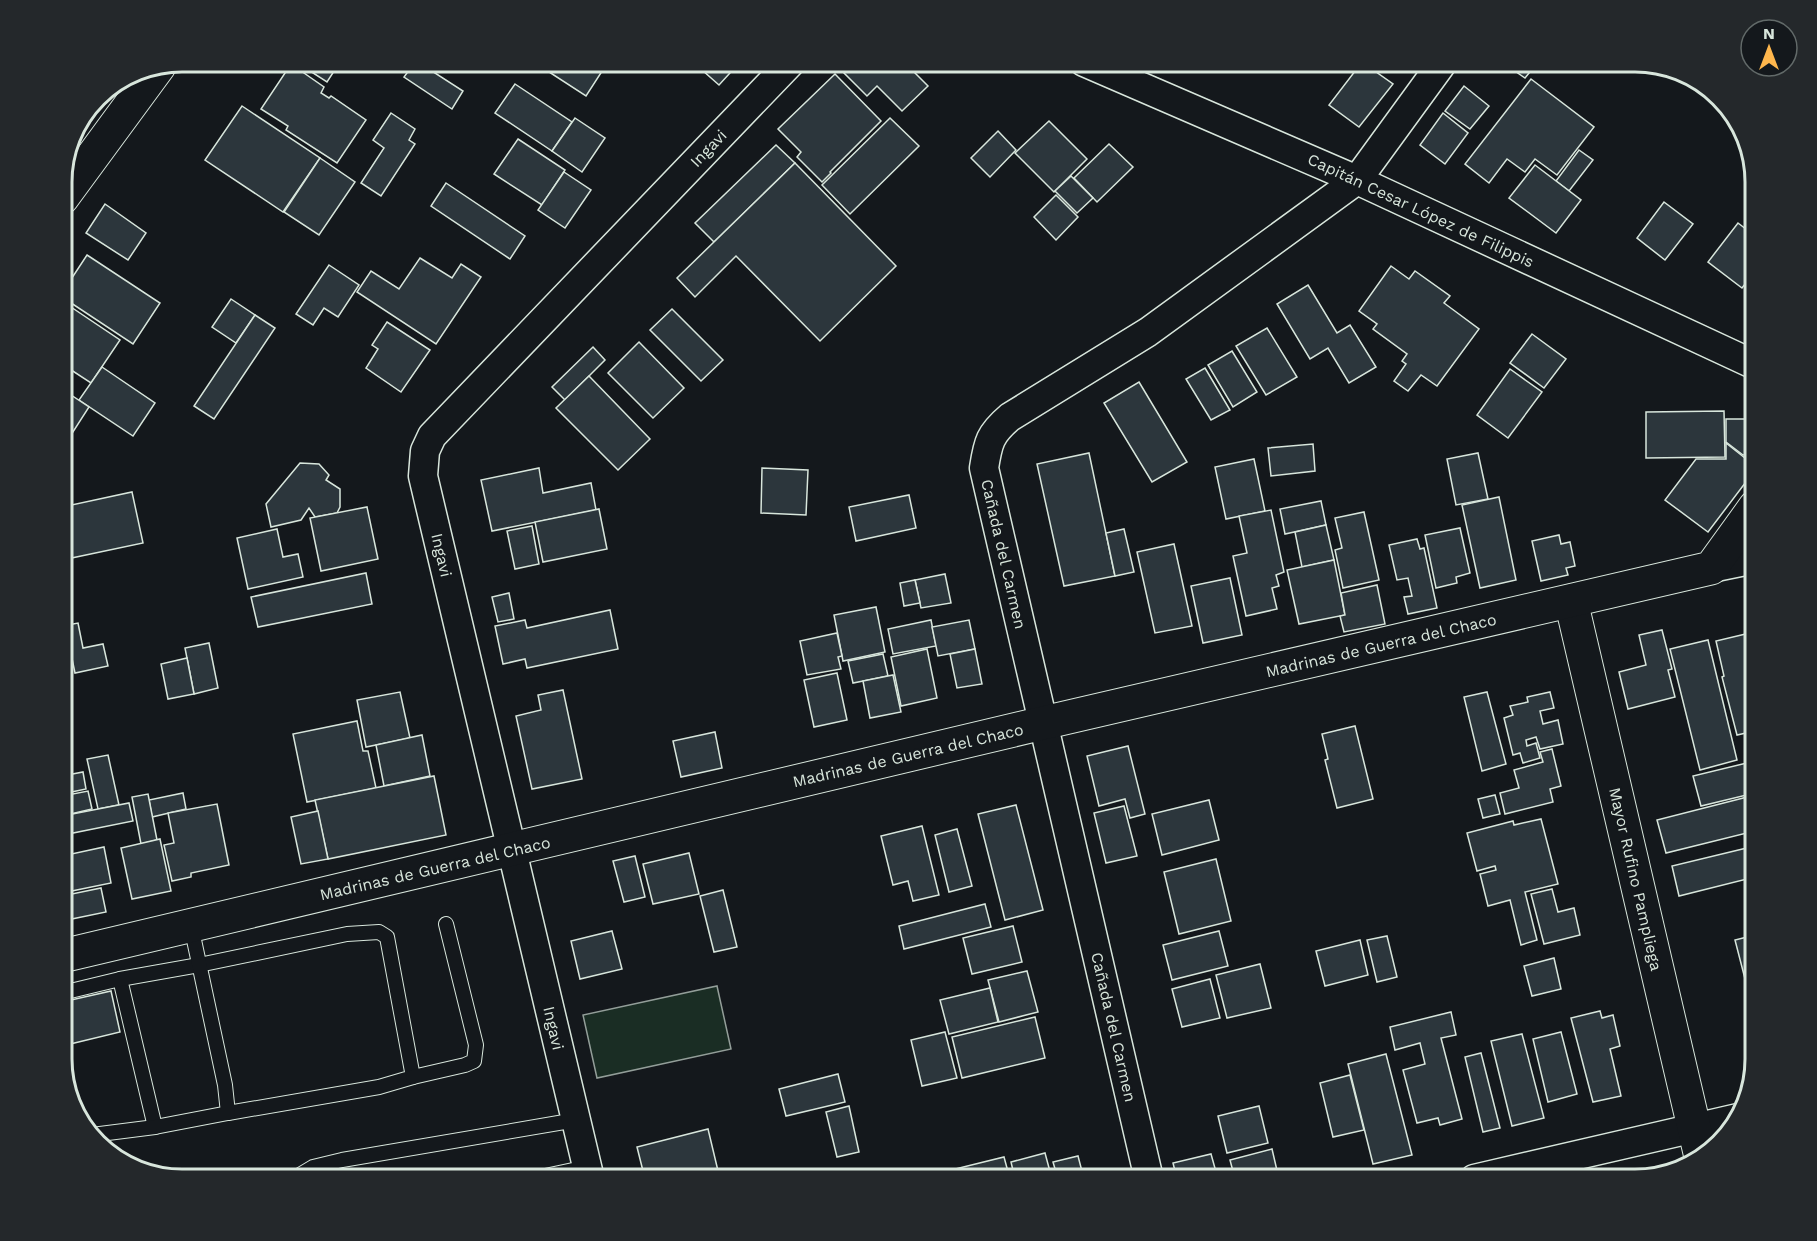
<svg xmlns="http://www.w3.org/2000/svg" width="1817" height="1241" viewBox="0 0 1817 1241" font-family="'Work Sans',sans-serif">
	<style>
		.green { fill: #1a2d24; stroke: #939e99; stroke-width: 1.5 }
		.building { fill: #2c363c; stroke: #d8e6dc; stroke-width: 1.5 }
		.lines { fill: none; stroke-linecap: round; stroke-linejoin: round }
		.service-casing { stroke: #d8e6dc; stroke-width: 16 }
		.minor-casing { stroke: #d8e6dc; stroke-width: 31 }
		.tertiary-casing { stroke: #d8e6dc; stroke-width: 35 }
		.service { stroke: #14181c; stroke-width: 14 }
		.minor { stroke: #14181c; stroke-width: 28 }
		.tertiary { stroke: #14181c; stroke-width: 33 }
		.labels { text-anchor: middle; stroke-width: 4.5; stroke-linejoin: round; paint-order: stroke }
		.street-label { font-size: 16px; fill: #d8e6dc; stroke: #14181c }
		.rim { fill: none; stroke: #d8e6dc; stroke-width: 3 }
	</style>
	<rect width="100%" height="100%" fill="#14181c"/>
	<path class="green" d="M717 986 731 1049 597 1078 583 1015Z"/>
	<g class="building">
		<path d="M296 62H340L327 82Z"/>
		<path d="M415 62H418L463 91 452 109 404 77Z"/>
		<path d="M552 62H608L586 96 546 70Z"/>
		<path d="M693 62H740L719 85Z"/>
		<path d="M856 62H904L928 86 902 111 877 86 867 96 844 73Z"/>
		<path d="M1362 62 1393 84 1359 127 1329 105Z"/>
		<path d="M1502 62H1538L1525 78Z"/>
		<path d="M291 64 324 87 321 93 329 98 331 96 366 120 337 163 286 130 288 126 261 109Z"/>
		<path d="M835 74 881 121 830 172 831 173 822 182 797 157 801 152 778 129Z"/>
		<path d="M1531 79 1594 127 1557 175 1535 159 1525 172 1507 159 1489 183 1465 164Z"/>
		<path d="M515 84 572 122 552 151 495 113Z"/>
		<path d="M1464 86 1489 106 1470 129 1445 111Z"/>
		<path d="M242 106 320 158 283 212 205 160Z"/>
		<path d="M391 113 415 129 409 140 415 144 381 196 361 183 384 148 373 140Z"/>
		<path d="M1443 113 1468 133 1445 164 1420 145Z"/>
		<path d="M575 118 605 138 582 172 552 151Z"/>
		<path d="M890 118 919 146 850 214 822 185Z"/>
		<path d="M1049 121 1087 159 1054 192 1015 153Z"/>
		<path d="M998 131 1016 150 990 177 971 158Z"/>
		<path d="M518 139 565 170 542 205 494 174Z"/>
		<path d="M1109 144 1133 167 1097 202 1074 178Z"/>
		<path d="M776 145 795 163 714 242 695 223Z"/>
		<path d="M1579 150 1593 160 1569 191 1556 181Z"/>
		<path d="M320 158 355 182 319 235 284 212Z"/>
		<path d="M795 163 896 266 820 341 736 256 695 297 677 278Z"/>
		<path d="M1535 165 1581 200 1556 233 1509 198Z"/>
		<path d="M564 172 591 190 565 228 538 210Z"/>
		<path d="M1071 176 1093 198 1077 213 1055 191Z"/>
		<path d="M446 183 525 236 510 259 431 206Z"/>
		<path d="M1056 195 1078 217 1056 240 1034 217Z"/>
		<path d="M1664 202 1693 224 1665 260 1637 238Z"/>
		<path d="M105 204 146 233 128 260 86 233Z"/>
		<path d="M1738 223 1755 236V271L1742 288 1708 262Z"/>
		<path d="M87 255 160 303 133 344 62 297V293Z"/>
		<path d="M420 258 452 278 461 264 481 277 436 344 357 292 371 271 399 289Z"/>
		<path d="M329 265 359 285 338 317 324 308 313 325 296 314Z"/>
		<path d="M1391 266 1409 279 1415 271 1450 296 1444 303 1479 329 1437 386 1421 375 1408 391 1394 381 1406 364 1402 361 1407 354 1373 329 1377 324 1359 311Z"/>
		<path d="M1308 285 1337 333 1350 325 1376 367 1349 383 1328 348 1310 359 1277 304Z"/>
		<path d="M231 299 255 315 236 343 212 327Z"/>
		<path d="M62 301 120 340 91 383 62 364Z"/>
		<path d="M672 309 723 360 701 381 650 330Z"/>
		<path d="M255 315 275 328 214 419 194 406Z"/>
		<path d="M387 322 430 350 401 392 366 368 378 349 372 345Z"/>
		<path d="M1267 328 1297 377 1266 395 1236 346Z"/>
		<path d="M1532 334 1566 359 1544 388 1510 363Z"/>
		<path d="M639 342 684 388 653 418 608 373Z"/>
		<path d="M593 347 605 360 565 400 552 387Z"/>
		<path d="M1232 351 1257 392 1233 407 1208 365Z"/>
		<path d="M102 367 155 403 133 436 79 400Z"/>
		<path d="M1205 368 1230 410 1211 420 1186 379Z"/>
		<path d="M1510 369 1542 392 1508 438 1477 415Z"/>
		<path d="M589 376 650 439 618 470 556 408Z"/>
		<path d="M1139 382 1187 462 1152 482 1104 403Z"/>
		<path d="M62 389 89 407 62 449Z"/>
		<path d="M1724 411 1725 457 1646 458V412Z"/>
		<path d="M1726 419H1755V454L1743 455 1726 442Z"/>
		<path d="M1726 443 1755 466V470L1708 532 1665 500 1696 459H1726Z"/>
		<path d="M1313 444 1315 471 1271 476 1268 448Z"/>
		<path d="M1089 453 1115 576 1064 586 1037 464Z"/>
		<path d="M1478 453 1488 499 1456 505 1447 459Z"/>
		<path d="M1254 459 1265 511 1226 519 1215 467Z"/>
		<path d="M300 463 319 464 329 475 326 480 340 489V507L337 513 315 517 309 508 301 520 271 527 266 504Z"/>
		<path d="M539 468 543 493 591 483 596 510 492 531 481 480Z"/>
		<path d="M762 468 808 470 806 515 761 513Z"/>
		<path d="M132 492 143 543 62 560V507Z"/>
		<path d="M909 495 916 528 856 541 849 507Z"/>
		<path d="M1499 497 1516 580 1480 588 1462 505Z"/>
		<path d="M1321 501 1326 525 1285 534 1280 509Z"/>
		<path d="M367 507 378 559 321 571 310 518Z"/>
		<path d="M599 509 607 549 543 562 535 522Z"/>
		<path d="M1271 510 1284 572 1276 575 1279 586 1272 588 1277 609 1246 616 1233 556 1247 553 1239 516Z"/>
		<path d="M1364 512 1379 580 1343 588 1335 550 1342 548 1335 518Z"/>
		<path d="M1326 525 1334 560 1302 567 1295 532Z"/>
		<path d="M532 526 539 564 515 569 507 531Z"/>
		<path d="M1460 528 1470 573 1456 577 1457 583 1436 588 1425 535Z"/>
		<path d="M277 529 283 557 298 554 303 577 248 589 237 538Z"/>
		<path d="M1124 529 1134 572 1115 576 1106 533Z"/>
		<path d="M1559 535 1561 544 1570 542 1575 566 1566 568 1568 575 1541 581 1532 541Z"/>
		<path d="M1417 539 1420 549 1424 548 1437 608 1408 614 1404 597 1412 596 1408 578 1397 580 1389 545Z"/>
		<path d="M1174 544 1192 626 1155 633 1137 552Z"/>
		<path d="M1334 560 1345 615 1299 624 1287 570Z"/>
		<path d="M366 573 372 604 258 627 251 597Z"/>
		<path d="M945 574 951 603 921 608 915 580Z"/>
		<path d="M1230 578 1242 635 1203 643 1191 586Z"/>
		<path d="M915 580 920 603 904 606 900 583Z"/>
		<path d="M1377 585 1385 624 1344 632 1340 616 1345 615 1341 593Z"/>
		<path d="M509 593 514 619 498 622 492 597Z"/>
		<path d="M876 607 885 652 843 661 834 615Z"/>
		<path d="M610 610 618 649 527 668 525 659 503 664 495 626 525 620 527 628Z"/>
		<path d="M931 620 936 646 893 654 888 629Z"/>
		<path d="M969 620 975 649 938 656 932 627Z"/>
		<path d="M78 623 83 648 103 644 108 666 75 673 69 644 62 645V626Z"/>
		<path d="M1662 630 1672 669 1668 670 1675 697 1628 709 1619 672 1646 665 1639 635Z"/>
		<path d="M1754 632 1755 731 1737 735 1722 677 1724 676 1716 641Z"/>
		<path d="M837 633 842 656 838 657 841 669 807 675 800 641Z"/>
		<path d="M1708 640 1737 760 1700 770 1670 649Z"/>
		<path d="M209 643 218 688 194 694 185 648Z"/>
		<path d="M927 649 937 698 901 706 891 657Z"/>
		<path d="M975 649 982 684 957 688 950 654Z"/>
		<path d="M883 654 888 676 853 683 848 661Z"/>
		<path d="M187 658 194 694 168 699 161 664Z"/>
		<path d="M837 673 847 720 814 727 804 680Z"/>
		<path d="M893 675 901 712 870 718 863 681Z"/>
		<path d="M563 690 582 779 532 789 516 716 541 710 538 695Z"/>
		<path d="M400 692 410 738 366 747 357 700Z"/>
		<path d="M1487 692 1506 764 1482 771 1464 697Z"/>
		<path d="M1550 692 1554 708 1540 711 1543 724 1558 720 1563 744 1540 749 1536 737 1526 740 1527 746 1536 743 1540 758 1523 763 1520 753 1513 755 1504 718 1513 715 1510 706 1528 702 1527 697Z"/>
		<path d="M357 721 363 751H368L376 788 307 802 293 734Z"/>
		<path d="M1355 726 1373 799 1337 808 1325 760 1328 759 1322 734Z"/>
		<path d="M715 732 722 768 681 777 673 741Z"/>
		<path d="M422 735 430 776 384 786 376 745Z"/>
		<path d="M1128 746 1145 814 1130 818 1125 799 1099 806 1087 756Z"/>
		<path d="M1552 749 1561 786 1550 789 1553 802 1505 814 1500 793 1519 788 1514 770 1543 762 1540 752Z"/>
		<path d="M108 755 119 805 98 809 87 759Z"/>
		<path d="M1755 761V793L1701 806 1693 776Z"/>
		<path d="M83 772 86 789 62 794V776Z"/>
		<path d="M434 776 446 835 328 859 315 800Z"/>
		<path d="M88 791 92 809 62 816V796Z"/>
		<path d="M183 793 186 809 152 817 149 800Z"/>
		<path d="M148 794 157 840 141 844 132 797Z"/>
		<path d="M1495 795 1500 814 1483 818 1478 799Z"/>
		<path d="M1755 795V831L1666 853 1657 820Z"/>
		<path d="M1209 800 1219 840 1162 855 1152 814Z"/>
		<path d="M129 803 133 821 63 835 62 816Z"/>
		<path d="M217 804 229 865 191 873V877L172 881 164 845 174 843 168 813Z"/>
		<path d="M1016 805 1043 910 1005 920 978 814Z"/>
		<path d="M1124 806 1137 856 1106 863 1094 813Z"/>
		<path d="M318 811 328 859 301 864 291 817Z"/>
		<path d="M1541 819 1558 884 1525 892 1537 940 1521 945 1510 900 1488 906 1480 874 1496 870 1495 866 1477 871 1467 833 1513 821 1514 825Z"/>
		<path d="M922 826 939 895 913 901 908 881 893 885 881 836Z"/>
		<path d="M957 829 972 886 949 892 935 835Z"/>
		<path d="M160 839 171 891 132 899 121 848Z"/>
		<path d="M1755 846V877L1679 896 1672 866Z"/>
		<path d="M104 847 111 883 62 893V856Z"/>
		<path d="M689 853 699 894 653 904 643 864Z"/>
		<path d="M635 856 645 897 624 902 613 861Z"/>
		<path d="M1216 859 1231 921 1179 934 1164 872Z"/>
		<path d="M101 888 106 912 62 921V896Z"/>
		<path d="M1552 889 1558 912 1574 908 1580 935 1544 944 1531 894Z"/>
		<path d="M723 890 737 947 714 952 700 896Z"/>
		<path d="M985 904 991 927 904 949 899 926Z"/>
		<path d="M1013 926 1022 962 972 974 963 938Z"/>
		<path d="M612 931 622 969 580 979 571 941Z"/>
		<path d="M1219 931 1228 966 1172 980 1163 945Z"/>
		<path d="M1755 935V1009L1753 1010 1735 940Z"/>
		<path d="M1387 936 1397 977 1377 982 1367 940Z"/>
		<path d="M1360 940 1368 975 1325 986 1316 951Z"/>
		<path d="M1554 958 1561 989 1532 996 1524 966Z"/>
		<path d="M1260 964 1271 1008 1227 1018 1216 975Z"/>
		<path d="M1027 971 1038 1012 999 1022 988 980Z"/>
		<path d="M1210 979 1220 1018 1182 1027 1172 989Z"/>
		<path d="M990 988 998 1022 949 1034 940 1000Z"/>
		<path d="M111 991 120 1032 62 1046V1002Z"/>
		<path d="M1600 1011 1602 1018 1613 1015 1620 1046 1610 1049 1621 1096 1593 1102 1571 1018Z"/>
		<path d="M1451 1012 1456 1035 1441 1038 1462 1119 1440 1125 1438 1118 1417 1123 1403 1070 1425 1064 1420 1043 1395 1050 1390 1027Z"/>
		<path d="M1035 1017 1045 1058 962 1078 952 1037Z"/>
		<path d="M945 1032 957 1078 922 1086 911 1040Z"/>
		<path d="M1561 1032 1577 1094 1548 1102 1533 1039Z"/>
		<path d="M1522 1034 1544 1118 1512 1126 1491 1041Z"/>
		<path d="M1481 1053 1500 1128 1483 1132 1465 1057Z"/>
		<path d="M1386 1054 1412 1155 1373 1164 1348 1064Z"/>
		<path d="M838 1074 845 1102 786 1116 779 1089Z"/>
		<path d="M1350 1075 1364 1130 1333 1137 1320 1083Z"/>
		<path d="M849 1106 859 1152 837 1157 826 1112Z"/>
		<path d="M1259 1106 1268 1143 1227 1153 1218 1116Z"/>
		<path d="M708 1129 719 1175 700 1179H645L637 1147Z"/>
		<path d="M1272 1149 1279 1179H1235L1230 1160Z"/>
		<path d="M1045 1153 1052 1179H1015L1011 1162Z"/>
		<path d="M1211 1154 1218 1179H1177L1173 1163Z"/>
		<path d="M1078 1156 1084 1179H1058L1053 1162Z"/>
		<path d="M1004 1157 1010 1179H953L951 1170Z"/>
	</g>
	<g class="lines">
		<g class="service-casing">
			<g id="service">
				<path d="M120 979 155 1127"/>
				<path d="M62 993 120 979 199 965 347 934 379 932 387 937 413 1077 379 1087 228 1113"/>
				<path d="M413 1077 465 1065 474 1061 476 1045 446 924"/>
				<path d="M92 1135 155 1127 228 1113 225 1085 191 926"/>
				<path d="M293 1179 313 1167 342 1160 576 1120"/>
				<path d="M531 1179 587 1167"/>
			</g>
		</g>
		<g class="minor-casing">
			<g id="minor">
				<path d="M1084 62 1357 180 1755 365"/>
				<path d="M1711 568 1755 559"/>
				<path d="M590 1179 423 476 425 451 432 436 791 62"/>
				<path d="M1149 1179 984 468C988 442 990 434 1010 417L1148 332 1357 180 1443 62"/>
				<path d="M1474 1179 1738 1118"/>
			</g>
		</g>
		<g class="tertiary-casing">
			<g id="tertiary">
				<path d="M62 198 159 66"/>
				<path d="M1571 601 1701 1157"/>
				<path d="M62 956 1043 723 1711 568 1755 507"/>
			</g>
		</g>
		<use href="#service" class="service"/>
		<use href="#minor" class="minor"/>
		<use href="#tertiary" class="tertiary"/>
	</g>
	<g class="labels">
		<g class="street-label">
			<text transform="translate(708 148) rotate(-46)" y="6">Ingavi</text>
			<text transform="translate(1421 210) rotate(25)" y="6">Capitán Cesar López de Filippis</text>
			<text transform="translate(1004 554) rotate(77)" y="6">Cañada del Carmen</text>
			<text transform="translate(442 555) rotate(77)" y="6">Ingavi</text>
			<text transform="translate(1381 645) rotate(-13)" y="6">Madrinas de Guerra del Chaco</text>
			<text transform="translate(908 755) rotate(-13)" y="6">Madrinas de Guerra del Chaco</text>
			<text transform="translate(435 868) rotate(-13)" y="6">Madrinas de Guerra del Chaco</text>
			<text transform="translate(1636 879) rotate(77)" y="6">Mayor Rufino Pampliega</text>
			<text transform="translate(1114 1027) rotate(77)" y="6">Cañada del Carmen</text>
			<text transform="translate(554 1028) rotate(77)" y="6">Ingavi</text>
		</g>
	</g>
	<path d="M0 0H1817V1241H0ZM182 72H1635A110 110 0 0 1 1745 182V1059A110 110 0 0 1 1635 1169H182A110 110 0 0 1 72 1059V182A110 110 0 0 1 182 72Z" fill="#24282b" fill-rule="evenodd"/>
	<path class="rim" d="M182 72H1635A110 110 0 0 1 1745 182V1059A110 110 0 0 1 1635 1169H182A110 110 0 0 1 72 1059V182A110 110 0 0 1 182 72Z"/>
	<g transform="translate(1769 48)"><circle r="28" fill="#14181c" stroke="#626a69" stroke-width="1.5"/>
	<path d="M0-4.5L10 22L0 15L-10 22Z" fill="#ffb74d"/>
	<text y="-9" font-size="16" font-weight="bold" text-anchor="middle" fill="#d8e6dc">N</text>
	</g>
</svg>
